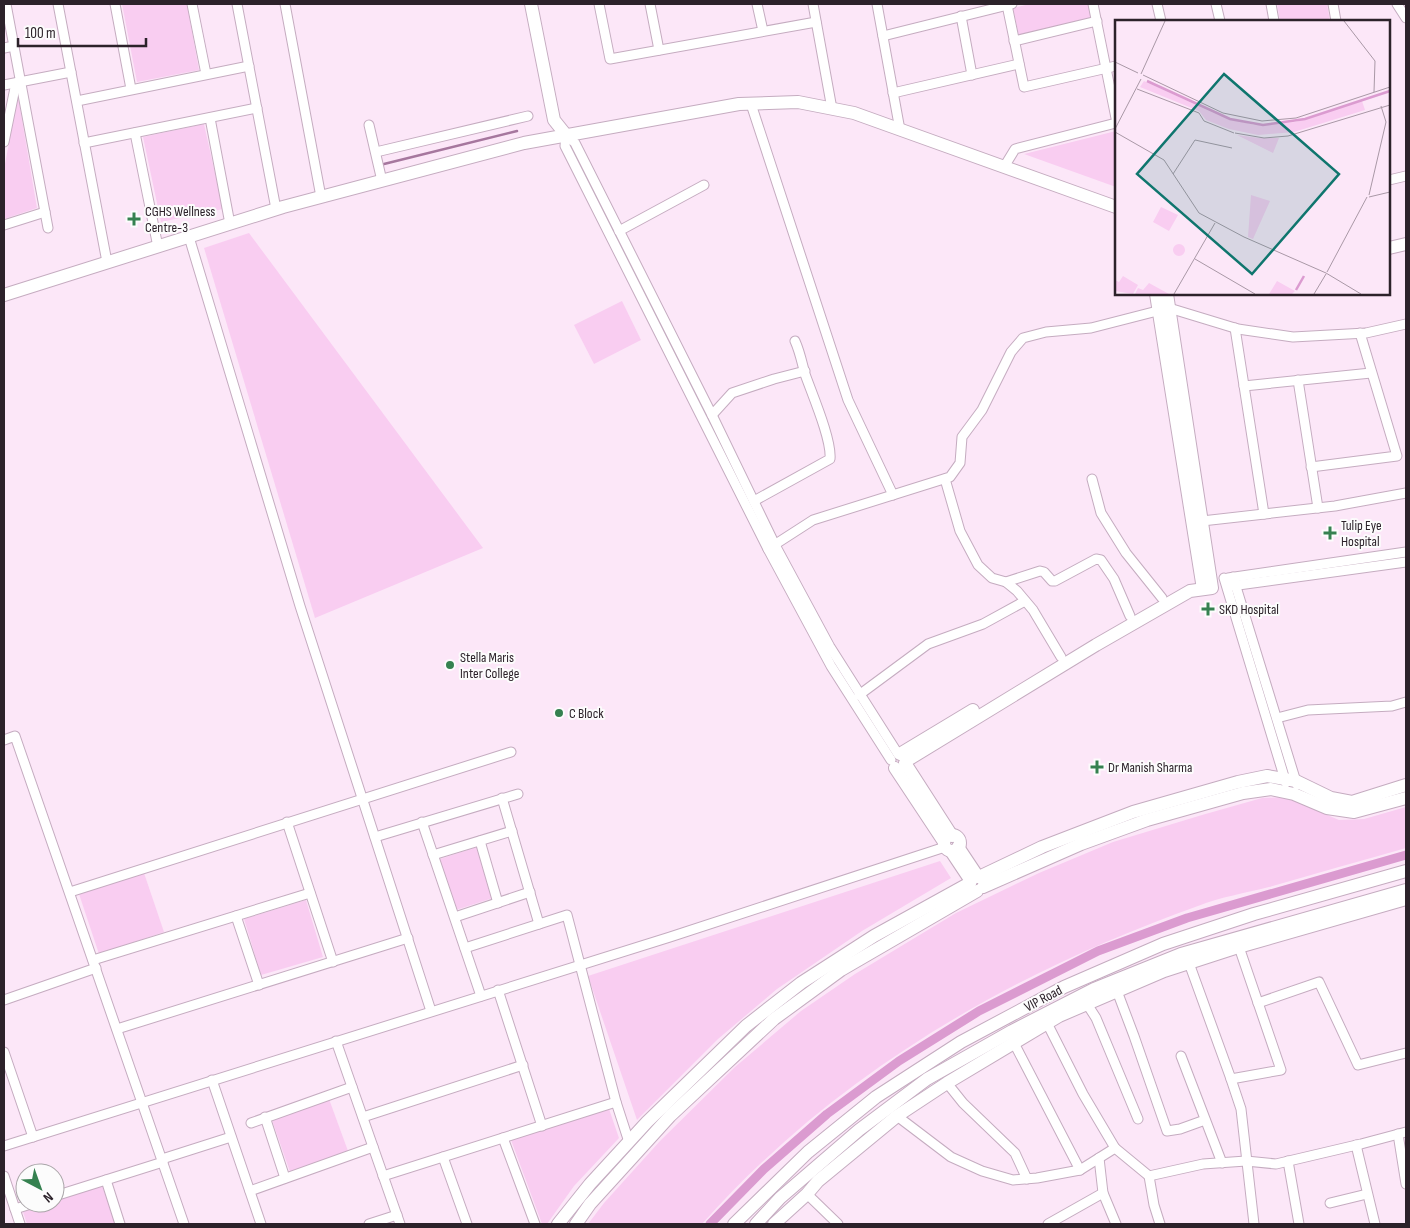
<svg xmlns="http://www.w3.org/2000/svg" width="1410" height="1228" viewBox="0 0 1410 1228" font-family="'Sofia Sans Condensed',sans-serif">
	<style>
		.green { fill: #f9cdf1 }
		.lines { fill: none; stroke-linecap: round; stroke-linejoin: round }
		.stream { stroke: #a6779e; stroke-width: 2.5 }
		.canal { stroke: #db9bd0; stroke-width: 9 }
		.street-casing { stroke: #c5acc0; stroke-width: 11 }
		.secondary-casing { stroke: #c5acc0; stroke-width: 14 }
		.street { stroke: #fff; stroke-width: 9 }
		.secondary { stroke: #fff; stroke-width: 12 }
		.poi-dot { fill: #358150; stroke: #fcfcfc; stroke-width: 2 }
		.labels { text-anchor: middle; stroke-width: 4; stroke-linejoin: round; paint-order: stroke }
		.poi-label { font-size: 14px; fill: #2c222a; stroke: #fcfcfc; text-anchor: start }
		.street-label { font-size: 14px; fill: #2c222a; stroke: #fcfcfc }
		.inset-river { fill: none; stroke: #db9bd0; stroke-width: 2.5 }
		.inset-road { fill: none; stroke: #a998a6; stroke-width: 1 }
		.view { fill: #0f766e; fill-opacity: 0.15; stroke: #0f766e; stroke-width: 2.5 }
		.inset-edge { fill: none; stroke: #2c222a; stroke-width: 2.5 }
	</style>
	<rect width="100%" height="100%" fill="#fce7f8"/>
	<g class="green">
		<path d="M122 4H187L199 70 137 82Z"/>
		<path d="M1030 4H1090L1094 17 1019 36 1013 8Z"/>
		<path d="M1277 4H1327L1330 21H1280Z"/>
		<path d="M18 96 37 208 4 219V169Z"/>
		<path d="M204 124 223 209 161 222 143 137Z"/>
		<path d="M1116 131V187L1024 154Z"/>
		<path d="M249 233 483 548 315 618 204 248Z"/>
		<path d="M622 301 641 340 594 364 574 325Z"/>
		<path d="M1286 797 1339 820 1364 819 1406 807V848C1360 861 1315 874 1269 887 1245 893 1221 897 1198 906 1010 973 835 1074 702 1224H588L604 1203 660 1141 735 1067 801 1011 855 974 956 913 1039 873 1113 842 1202 815 1262 798Z"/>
		<path d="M477 847 493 898 456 910 440 859Z"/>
		<path d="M940 861 951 878 862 931 777 989 718 1039 637 1120 588 976Z"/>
		<path d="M144 873 164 932 99 954 79 894Z"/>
		<path d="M306 900 323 957 261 975 244 919Z"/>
		<path d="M329 1099 348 1151 290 1172 272 1120Z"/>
		<path d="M609 1109 619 1138 574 1186 547 1224H542L511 1140Z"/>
		<path d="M102 1185 115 1224H27L23 1212 50 1203H55V1201Z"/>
	</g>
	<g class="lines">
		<path class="stream" d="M384 164 517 131"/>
		<path class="canal" d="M710 1224 764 1169 827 1114 899 1061 979 1011 1098 951 1187 918 1406 855"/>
		<g class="street-casing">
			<g id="street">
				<path d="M6 4 48 228"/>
				<path d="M58 4 107 262"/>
				<path d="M115 4 131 89"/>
				<path d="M192 4 206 74"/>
				<path d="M237 4 276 209"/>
				<path d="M285 4 321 197"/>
				<path d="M599 4 610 59 816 22"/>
				<path d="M650 4 659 50"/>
				<path d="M757 4 763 31"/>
				<path d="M813 4 832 109"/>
				<path d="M877 4 900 130"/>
				<path d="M1093 4 1116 118"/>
				<path d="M1157 4 1161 21"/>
				<path d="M1216 4 1220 21"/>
				<path d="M1271 4 1274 21"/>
				<path d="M1333 4 1336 21"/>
				<path d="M1397 4 1406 18"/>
				<path d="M1007 5 1024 87 1116 66"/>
				<path d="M961 16 972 75"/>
				<path d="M883 36 1012 4"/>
				<path d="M1014 41 1097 21"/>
				<path d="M4 48 14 46"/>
				<path d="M4 85 71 72"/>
				<path d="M893 93 1019 64"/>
				<path d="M77 101 249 66"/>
				<path d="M751 104 848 400 893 495"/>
				<path d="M210 118 230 224"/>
				<path d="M369 125 382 181"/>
				<path d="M135 133 158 247"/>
				<path d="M566 135 565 146C632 281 701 414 768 549L813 520 950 477 960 463 962 437 982 410 1011 352 1023 338 1046 332 1091 328 1169 308 1238 329 1293 337 1366 333 1406 324"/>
				<path d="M566 135 575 143 712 415 775 545 830 647 898 754"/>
				<path d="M4 142 16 83"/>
				<path d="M84 143 257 108"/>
				<path d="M376 152 528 116"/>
				<path d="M1004 167 1015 149 1116 123"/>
				<path d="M1389 180 1406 176"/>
				<path d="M4 225 45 212"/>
				<path d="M619 231 704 185"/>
				<path d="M189 237 300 606 431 1011"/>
				<path d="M1235 328 1264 514"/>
				<path d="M1298 380 1318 508"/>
				<path d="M1244 386 1371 373"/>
				<path d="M712 415 732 393 774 379 805 371"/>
				<path d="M1311 467 1397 456 1360 333"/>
				<path d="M945 479 960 531 978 565 992 578 1006 582 1017 591 1033 610 1061 657"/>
				<path d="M1092 479 1101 513 1126 553 1162 598"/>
				<path d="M754 501 830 459C832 440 812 394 805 374 802 363 800 352 795 341"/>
				<path d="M1202 521 1335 506 1406 493"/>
				<path d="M768 549 831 666 891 760"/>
				<path d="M1233 577 1297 785"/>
				<path d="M1224 578 1286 783"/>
				<path d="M1228 578 1406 552"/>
				<path d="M1006 582 1040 571 1044 572 1052 581H1055L1096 559 1101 560 1114 579 1130 616"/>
				<path d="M1231 586 1406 562"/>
				<path d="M859 695 928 644 983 624 1025 601"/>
				<path d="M1277 718 1308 710 1392 706 1406 702"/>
				<path d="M4 740 15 736 184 1224"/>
				<path d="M502 798 539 924"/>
				<path d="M287 822 333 962"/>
				<path d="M422 822 481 996"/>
				<path d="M375 837 518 794"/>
				<path d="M480 841 498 903"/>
				<path d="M433 855 512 831"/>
				<path d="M70 892 511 752"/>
				<path d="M236 916 259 985"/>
				<path d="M455 917 530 892"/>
				<path d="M465 948 567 915 616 1102 629 1142"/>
				<path d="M93 960 310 893"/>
				<path d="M1189 963 1231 1079 1281 1070 1239 947"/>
				<path d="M498 990 542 1126"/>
				<path d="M1117 991 1134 1036 1167 1131 1180 1129 1205 1120"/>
				<path d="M4 1000 96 968"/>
				<path d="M1258 1003 1319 982 1358 1065 1406 1053"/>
				<path d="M1087 1004 1096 1018 1138 1119"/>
				<path d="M1047 1023 1083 1094 1115 1148 1149 1176 1203 1164 1246 1161 1276 1164 1361 1144 1406 1132"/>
				<path d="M117 1029 408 938"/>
				<path d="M336 1041 400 1224"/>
				<path d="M1014 1043 1080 1170"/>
				<path d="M4 1052 33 1137"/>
				<path d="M1181 1056 1222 1163"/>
				<path d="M1231 1079 1241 1109 1254 1224"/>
				<path d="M212 1080 261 1224"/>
				<path d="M947 1083 963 1103 1015 1153 1027 1179"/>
				<path d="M897 1116 951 1157 982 1171 1013 1180 1037 1178 1080 1170 1115 1148"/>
				<path d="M265 1117 285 1178"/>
				<path d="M363 1117 523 1065"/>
				<path d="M251 1123 352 1087"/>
				<path d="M1398 1134 1406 1184"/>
				<path d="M503 1138 535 1224"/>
				<path d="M1356 1145 1375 1224"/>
				<path d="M4 1146 670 937 945 847"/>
				<path d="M443 1157 467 1224"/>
				<path d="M1099 1158 1103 1193 1116 1224"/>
				<path d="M162 1159 231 1137"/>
				<path d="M1288 1161 1299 1224"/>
				<path d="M4 1176 20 1224"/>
				<path d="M383 1176 616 1102"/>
				<path d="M1149 1176 1154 1205 1160 1224"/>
				<path d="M106 1180 120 1224"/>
				<path d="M250 1191 373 1147"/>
				<path d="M807 1194 838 1224"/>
				<path d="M55 1196 163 1162"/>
				<path d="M1330 1203 1367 1194"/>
				<path d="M15 1209 34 1203"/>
				<path d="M369 1224 397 1215"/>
				<path d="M1048 1224 1103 1193"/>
			</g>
		</g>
		<g class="secondary-casing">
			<g id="secondary">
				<path d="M531 4 554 120 566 135"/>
				<path d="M1389 248 1406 244"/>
				<path d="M1156 294 1203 589"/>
				<path d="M4 295 283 207 524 143 739 104 798 102 854 113 1116 207"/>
				<path d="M900 754 973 710"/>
				<path d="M906 761 1096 645 1190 591 1212 588 1167 294"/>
				<path d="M905 763 952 836"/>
				<path d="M895 768 944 842"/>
				<circle cx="952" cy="843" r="8"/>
				<path d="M958 847 978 877"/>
				<path d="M951 851 971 881"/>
				<path d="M979 877 1042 847 1133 812 1238 782 1267 776 1296 781 1331 798 1352 802 1406 785"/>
				<path d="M983 887 1081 844 1147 820 1243 793 1271 789 1294 794 1327 808 1354 812 1406 798"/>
				<path d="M558 1224 590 1184 647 1122 746 1026 801 983 874 936 970 883"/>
				<path d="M576 1224 590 1204 670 1116 774 1019 841 970 977 891"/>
				<path d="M734 1224 808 1152 876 1097 961 1042 1064 987 1163 944 1254 914 1406 871"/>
				<path d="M756 1224 780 1198 859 1130 927 1079 1012 1031 1094 989 1181 954 1406 890"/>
				<path d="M774 1224 807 1194 818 1181 897 1116 947 1083 1059 1016 1164 971 1235 948 1406 899"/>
			</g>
		</g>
		<use href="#street" class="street"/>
		<use href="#secondary" class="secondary"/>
	</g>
	<g class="poi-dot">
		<path d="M131.5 211.5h5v5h5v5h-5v5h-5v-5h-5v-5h5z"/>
		<path d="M1327.5 525.5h5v5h5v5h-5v5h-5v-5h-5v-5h5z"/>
		<path d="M1205.5 601.5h5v5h5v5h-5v5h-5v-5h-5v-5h5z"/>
		<circle cx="450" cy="665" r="5"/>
		<circle cx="559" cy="713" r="5"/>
		<path d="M1094.5 759.5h5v5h5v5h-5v5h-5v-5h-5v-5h5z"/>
	</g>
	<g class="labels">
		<g class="poi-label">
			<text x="145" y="216">CGHS Wellness<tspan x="145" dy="16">Centre-3</tspan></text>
			<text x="1341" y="530">Tulip Eye<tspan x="1341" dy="16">Hospital</tspan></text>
			<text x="1219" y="614">SKD Hospital</text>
			<text x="460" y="662">Stella Maris<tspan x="460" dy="16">Inter College</tspan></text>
			<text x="569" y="718">C Block</text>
			<text x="1108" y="772">Dr Manish Sharma</text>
		</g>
		<g class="street-label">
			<text transform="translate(1043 998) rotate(-28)" y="5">VIP Road</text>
		</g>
	</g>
	<g transform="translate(1115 20)">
		<rect width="275" height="275" fill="#fce7f8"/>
		<path d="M29 61 103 95 139 105 181 102 247 81 250 90 179 112 143 115 114 109 91 100 84 91 25 67ZM122 115 144 118H164L158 133ZM136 175 155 181 138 219 133 217ZM46 187 63 195 54 211 38 202ZM58 230a6 6 0 1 1 12 0a6 6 0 1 1-12 0ZM8 256 23 265 18 274 0 271V260L4 262ZM162 261 180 271 177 274H154ZM34 263 54 274H20L23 268 28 270Z" fill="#f9cdf1"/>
		<path class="inset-river" d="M32 61 115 99 148 105 190 99 275 71M181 270 189 256"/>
		<path class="inset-road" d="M229 1 260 41 259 72M0 42 23 53M26 54 50 1M28 55 108 93 147 101 181 98 275 67M22 69 84 93 89 101 119 113M0 109 26 59M0 112 49 140 84 193 129 217 211 253M120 113 149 118 173 116 275 85M58 154 80 120 117 128M254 175 271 102 266 86M254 177 275 172M80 239 140 274M212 252 252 177M211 253 246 274M59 274 100 203M199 274 211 254"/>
		<path class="view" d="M109 54 224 154 137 254 22 154Z"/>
		<rect width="275" height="275" class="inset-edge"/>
	</g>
	<rect width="1410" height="1228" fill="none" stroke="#2c222a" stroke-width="10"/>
	<g transform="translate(40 1188) rotate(139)"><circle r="24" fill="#fcfcfc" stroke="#a9a5a8"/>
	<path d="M0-4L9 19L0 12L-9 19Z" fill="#358150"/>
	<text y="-8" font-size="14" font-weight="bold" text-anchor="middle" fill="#2c222a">N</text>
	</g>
	<path d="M18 38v8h128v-8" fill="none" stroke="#2c222a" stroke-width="2.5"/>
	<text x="25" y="38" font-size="15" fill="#2c222a" stroke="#fcfcfc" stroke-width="4" paint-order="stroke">100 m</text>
</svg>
